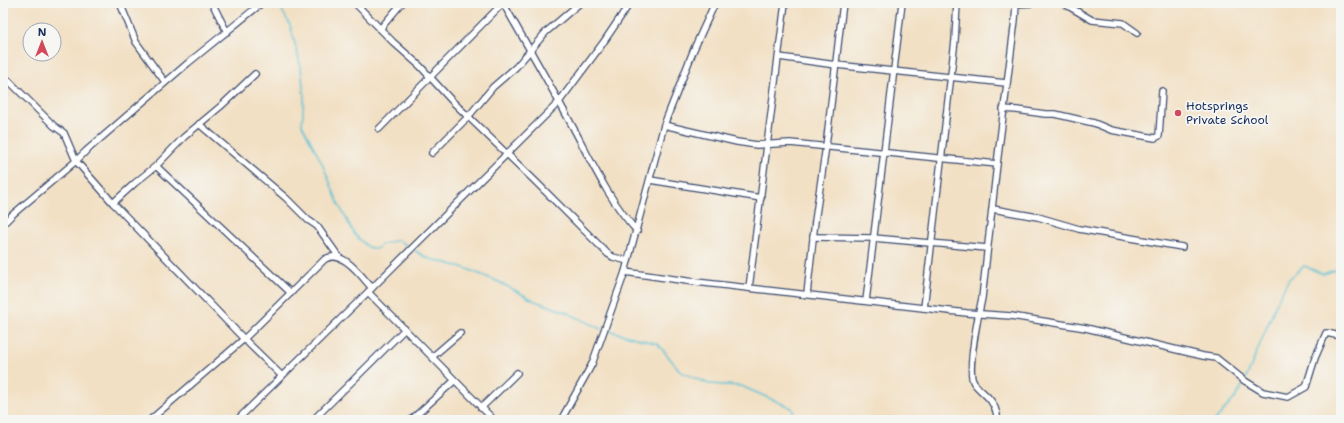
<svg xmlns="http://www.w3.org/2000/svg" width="1344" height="423" viewBox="0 0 1344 423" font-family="'Shantell Sans',sans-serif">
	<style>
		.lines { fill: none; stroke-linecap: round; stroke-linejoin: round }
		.stream { stroke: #58c1d5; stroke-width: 1.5 }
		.minor-casing { stroke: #3b4a6d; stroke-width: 8 }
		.minor { stroke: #fff; stroke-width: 5.5 }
		.poi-dot { fill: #d1495b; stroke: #f6f6f2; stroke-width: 1.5 }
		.labels { text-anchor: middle; stroke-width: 3.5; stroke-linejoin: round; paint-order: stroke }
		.poi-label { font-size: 12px; fill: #1b2f5e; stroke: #f6f6f2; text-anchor: start }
	</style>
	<rect width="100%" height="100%" fill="#f6f6f2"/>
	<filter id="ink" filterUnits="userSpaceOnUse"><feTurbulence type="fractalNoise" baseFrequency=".025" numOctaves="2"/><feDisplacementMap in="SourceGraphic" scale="8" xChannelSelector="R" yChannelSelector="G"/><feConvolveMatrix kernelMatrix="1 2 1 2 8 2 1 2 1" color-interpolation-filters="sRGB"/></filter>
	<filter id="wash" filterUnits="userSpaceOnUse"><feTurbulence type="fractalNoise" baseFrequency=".012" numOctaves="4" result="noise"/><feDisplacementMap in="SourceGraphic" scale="16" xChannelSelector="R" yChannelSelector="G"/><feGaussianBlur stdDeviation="0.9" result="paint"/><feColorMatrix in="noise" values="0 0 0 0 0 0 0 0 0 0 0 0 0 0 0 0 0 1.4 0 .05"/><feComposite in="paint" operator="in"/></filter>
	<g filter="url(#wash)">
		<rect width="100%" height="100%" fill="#f2e0c4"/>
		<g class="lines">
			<g class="stream">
				<path d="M278 3 290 25 301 67 304 97 302 125 322 163 339 205 355 235 368 247 376 249 383 244 398 240 427 258 465 268 499 282 535 301 566 312 601 329"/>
				<path d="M610 331 658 344 681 372 709 384 741 386 792 408 796 420"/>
				<path d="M1215 420 1235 398 1245 381 1279 297 1289 279 1304 266 1323 274 1341 268"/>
			</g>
		</g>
	</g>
	<g filter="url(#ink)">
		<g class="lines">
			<g class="minor-casing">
				<g id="minor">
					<path d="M120 3 136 42 165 82"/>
					<path d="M212 3 227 32"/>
					<path d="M355 3 393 42 420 66 452 101 534 180 608 254 613 257 628 261"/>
					<path d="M503 3C527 45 552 88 575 131 594 167 609 200 637 231"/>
					<path d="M1063 3 1092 20 1123 23 1137 33"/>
					<path d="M1016 4 1033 3"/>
					<path d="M380 29 402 3"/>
					<path d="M779 57 836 65 1006 83"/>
					<path d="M3 75 54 126 64 133 76 161 113 203 244 339 282 376"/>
					<path d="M1003 109 1017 110 1045 114H1055L1094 123 1111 130 1155 138 1159 136 1162 91"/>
					<path d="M199 124 286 198 308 220 317 226 339 257"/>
					<path d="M664 125 737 142 757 145 790 143 997 164"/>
					<path d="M379 129 503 3"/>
					<path d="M432 153 468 117 493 87 516 67 546 32 580 3"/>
					<path d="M156 166 291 293"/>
					<path d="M650 180 761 198"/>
					<path d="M113 203 135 183 156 166 184 137 221 106 255 74"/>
					<path d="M993 209 1038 217 1079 229 1182 247"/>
					<path d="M3 224 12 215 76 161 86 151 188 63 262 3"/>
					<path d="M813 237 873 238 987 248"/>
					<path d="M625 272 687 281 967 313 1011 316 1086 328 1203 356 1216 358 1245 381 1263 392 1288 397 1306 387 1315 358 1326 333 1341 336"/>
					<path d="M749 288 785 3"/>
					<path d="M368 292 559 102 603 43 630 3"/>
					<path d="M807 294 815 221 826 146 843 3"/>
					<path d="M866 301 902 3"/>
					<path d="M924 308 955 40 957 3"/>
					<path d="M432 357 460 333"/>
					<path d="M481 408 517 373"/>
					<path d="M997 415C996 410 994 405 991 401 986 394 979 390 974 383 966 373 979 312 982 298L997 164 1015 20 1016 4 1013 3"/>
					<path d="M150 420 244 339 325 259C343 249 361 276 372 288"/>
					<path d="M237 420 368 292 494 420"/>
					<path d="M313 420 405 329"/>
					<path d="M411 420 454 381"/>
					<path d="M561 420 592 364 625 272 664 125 694 49 715 3"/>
				</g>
			</g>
			<use href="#minor" class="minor"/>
		</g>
	</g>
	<circle class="poi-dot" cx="1178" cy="113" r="4"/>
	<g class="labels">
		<g class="poi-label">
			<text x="1186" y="110">Hotsprings<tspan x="1186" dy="14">Private School</tspan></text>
		</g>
	</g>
	<rect width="1344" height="423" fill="none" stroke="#f6f6f2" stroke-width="16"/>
	<g transform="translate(42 42)"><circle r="19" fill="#f6f6f2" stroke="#9ea6b7"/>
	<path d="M0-3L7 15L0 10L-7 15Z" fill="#d1495b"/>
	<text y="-6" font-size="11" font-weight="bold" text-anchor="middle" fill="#1b2f5e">N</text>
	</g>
</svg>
